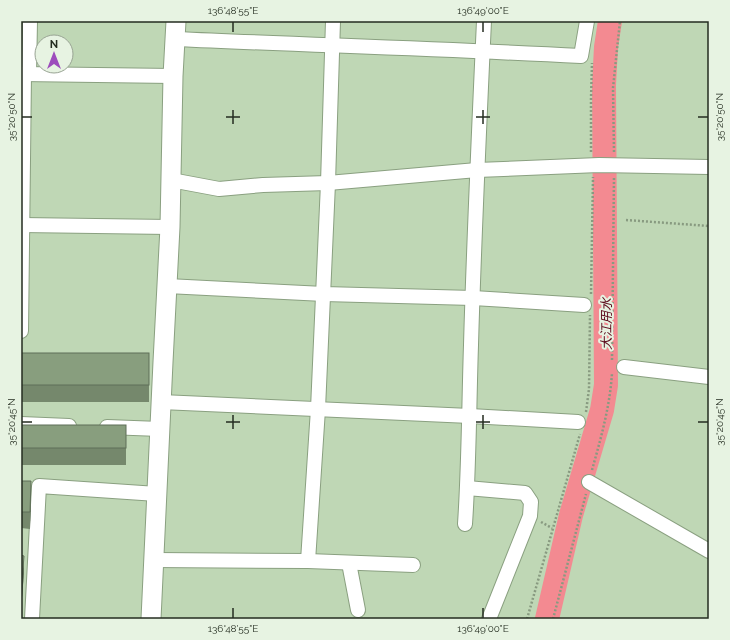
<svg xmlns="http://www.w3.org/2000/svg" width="730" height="640" viewBox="0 0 730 640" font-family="Raleway,'Noto Sans JP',sans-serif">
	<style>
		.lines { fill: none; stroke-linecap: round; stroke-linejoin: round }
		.river { stroke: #f38a91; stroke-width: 24 }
		.street-casing { stroke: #8aa080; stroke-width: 16 }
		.secondary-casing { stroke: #8aa080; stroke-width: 21 }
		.path { stroke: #889a80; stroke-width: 2.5; stroke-dasharray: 2 2; stroke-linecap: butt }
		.street { stroke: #fff; stroke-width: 14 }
		.secondary { stroke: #fff; stroke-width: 19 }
		.wall { fill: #75886c }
		.shaded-wall { fill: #5f6f58 }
		.building { fill: #889e7e; stroke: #5f6f58 }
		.ticks { fill: none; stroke: #242d20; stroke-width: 1.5 }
		.labels { text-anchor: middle; stroke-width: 4; stroke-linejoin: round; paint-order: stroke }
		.water-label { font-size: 13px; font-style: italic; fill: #5d0a1c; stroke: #e7f3e2 }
		.neatline { fill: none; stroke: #242d20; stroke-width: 1.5 }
		.ticks-label { font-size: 10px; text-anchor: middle; fill: #242d20 }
	</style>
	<rect width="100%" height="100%" fill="#bfd7b5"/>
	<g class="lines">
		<path class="river" d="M547 619 571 515 602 410 606 385 604 85 606 47 610 21"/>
		<g class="street-casing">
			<g id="street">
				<path d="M175 39C310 45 446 49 581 56L587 21"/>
				<path d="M21 74 173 76"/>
				<path d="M29 74 30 21"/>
				<path d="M171 180 219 189 263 185 328 183 477 170 599 165 709 167"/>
				<path d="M21 225 170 227"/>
				<path d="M167 286 324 294 473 298 584 305"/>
				<path d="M21 331 24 74"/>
				<path d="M624 367 709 377"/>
				<path d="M161 402 470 416 578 422"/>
				<path d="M21 424 69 426"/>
				<path d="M107 427 160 429"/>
				<path d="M589 482 709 551"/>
				<path d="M467 488 525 493 531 502 530 516 489 619"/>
				<path d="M465 524C469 465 469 405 471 345 474 237 479 129 484 21"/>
				<path d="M154 560 308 561 413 565"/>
				<path d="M308 561 318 409 328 183 333 21"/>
				<path d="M349 563 358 610"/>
				<path d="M32 619 39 486 157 494"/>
			</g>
		</g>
		<g class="secondary-casing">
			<path id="secondary" d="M151 619 163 362 170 227 173 76 176 21"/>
		</g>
		<g class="path">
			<path d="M591 152V99L592 63"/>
			<path d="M614 152 613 88 620 21"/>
			<path d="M626 220 709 226"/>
			<path d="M591 294 593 177"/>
			<path d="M612 360 614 177"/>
			<path d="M586 412 589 389 590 315"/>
			<path d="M592 470C601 438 610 406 612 373"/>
			<path d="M541 522 552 528"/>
			<path d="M527 619 580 434"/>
			<path d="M553 619 586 494"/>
		</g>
		<use href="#street" class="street"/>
		<use href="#secondary" class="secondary"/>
	</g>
	<g class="wall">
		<rect x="21" y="353" width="128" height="49"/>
		<rect x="21" y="425" width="105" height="40"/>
		<path d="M21 481 31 498 30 529 21 528Z"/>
		<path d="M21 555 24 572 22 598H21Z"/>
	</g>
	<g class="shaded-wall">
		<path d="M31 481V498L30 529V512Z"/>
		<path d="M24 556V572L22 598V581Z"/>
	</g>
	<g class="building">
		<rect x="21" y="353" width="128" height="32"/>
		<rect x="21" y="425" width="105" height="23"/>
		<path d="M21 481H31L30 512H21Z"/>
		<path d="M21 555 24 556 22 581H21Z"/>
	</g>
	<path class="ticks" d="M233 22V32M483 22V32M233 110V124M483 110V124M22 117H32M226 117H240M476 117H490M698 117H708M233 415V429M483 415V429M22 422H32M226 422H240M476 422H490M698 422H708M233 608V618M483 608V618"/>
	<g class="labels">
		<g class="water-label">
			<text transform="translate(606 324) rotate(-90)" y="5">大江用水</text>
		</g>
	</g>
	<rect width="730" height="640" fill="none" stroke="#e7f3e2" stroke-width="44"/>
	<g transform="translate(54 54)"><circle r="19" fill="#e7f3e2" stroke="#99a494"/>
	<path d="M0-3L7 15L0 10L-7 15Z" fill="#9d4cbc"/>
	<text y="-6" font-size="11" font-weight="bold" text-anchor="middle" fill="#242d20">N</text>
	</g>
	<rect x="22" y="22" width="686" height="596" class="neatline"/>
	<g class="ticks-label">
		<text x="233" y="14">136°48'55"E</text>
		<text x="483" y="14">136°49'00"E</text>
		<text transform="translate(11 117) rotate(-90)" y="4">35°20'50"N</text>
		<text transform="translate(719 117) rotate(-90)" y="4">35°20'50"N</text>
		<text transform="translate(11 422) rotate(-90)" y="4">35°20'45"N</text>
		<text transform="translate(719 422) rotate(-90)" y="4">35°20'45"N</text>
		<text x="233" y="632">136°48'55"E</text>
		<text x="483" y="632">136°49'00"E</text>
	</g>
</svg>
